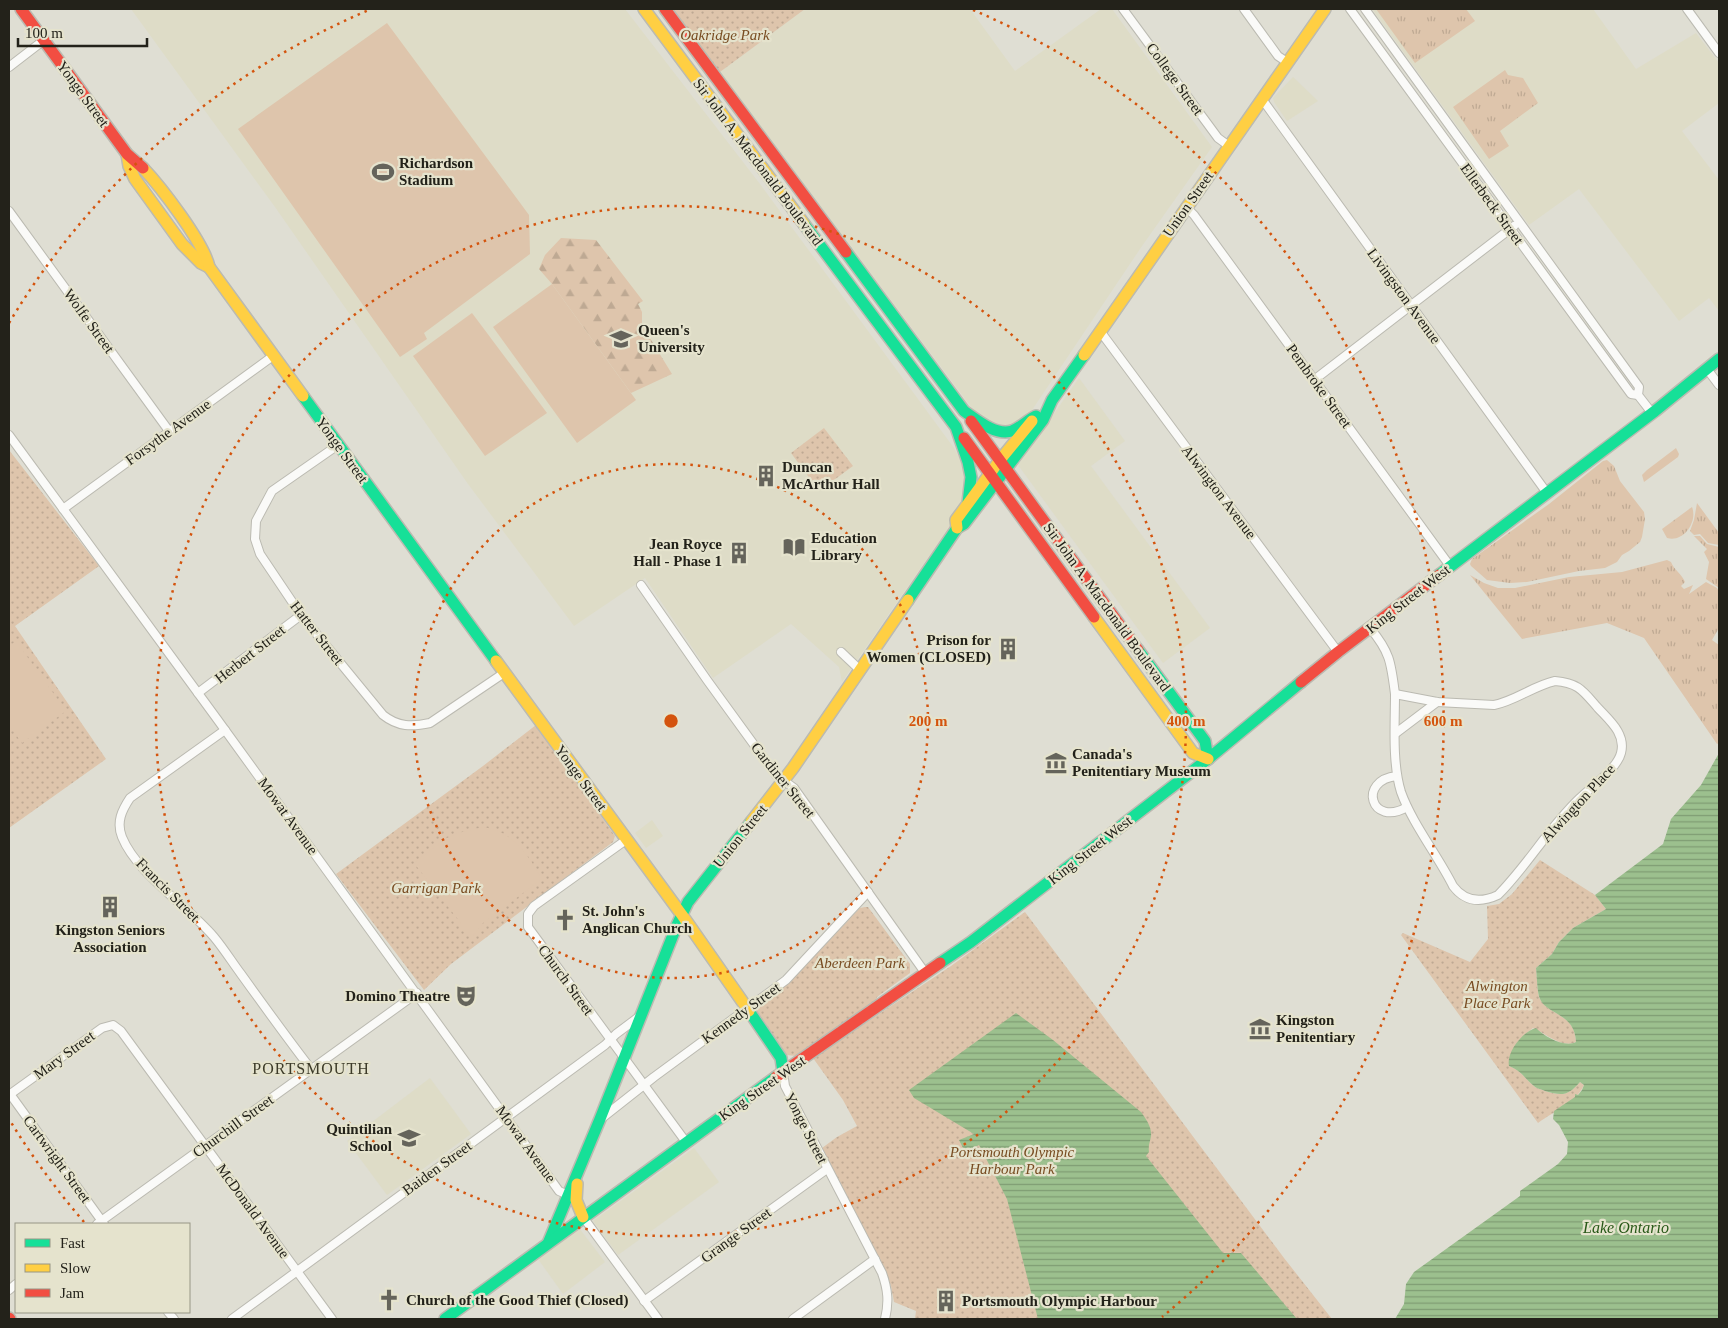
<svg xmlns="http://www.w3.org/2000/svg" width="1728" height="1328" viewBox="0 0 1728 1328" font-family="'Times New Roman',serif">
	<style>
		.built { fill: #dedcc7 }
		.grass { fill: url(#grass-tufts) }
		.forest { fill: url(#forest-firs) }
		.park { fill: url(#park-dots) }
		.pitch { fill: #dec5ac }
		.water { fill: url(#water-rules) }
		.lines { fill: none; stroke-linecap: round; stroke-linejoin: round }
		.street-casing { stroke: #bbbab1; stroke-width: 10 }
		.fast-casing { stroke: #bbbab1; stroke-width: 14 }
		.slow-casing { stroke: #bbbab1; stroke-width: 14 }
		.jam-casing { stroke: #bbbab1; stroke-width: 14 }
		.street { stroke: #fafaf8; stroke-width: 8 }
		.fast { stroke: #16e098; stroke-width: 11 }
		.slow { stroke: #ffcf43; stroke-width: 11 }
		.jam { stroke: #f24e42; stroke-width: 11 }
		.ring { fill: none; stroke: #d4540d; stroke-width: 2.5; stroke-dasharray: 2.5 5 }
		.labels { text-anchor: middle; stroke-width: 4.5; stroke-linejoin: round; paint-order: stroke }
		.park-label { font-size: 15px; font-style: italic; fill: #784c21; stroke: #e5e3cd }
		.street-label { font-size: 15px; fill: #23221a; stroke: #e5e3cd }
		.poi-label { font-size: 15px; font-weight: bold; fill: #23221a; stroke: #e5e3cd; text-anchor: start }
		.neighbourhood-label { font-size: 16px; letter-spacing: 1px; fill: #3d3b29; stroke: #e5e3cd }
		.water-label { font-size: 16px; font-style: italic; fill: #275817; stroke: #e5e3cd }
		.centre { fill: #d4540d; stroke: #e5e3cd; stroke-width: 2.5 }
		.ring-label { font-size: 15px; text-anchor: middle; font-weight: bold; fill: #d4540d; stroke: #e5e3cd; stroke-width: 4.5; stroke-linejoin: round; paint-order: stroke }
	</style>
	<defs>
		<pattern id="grass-tufts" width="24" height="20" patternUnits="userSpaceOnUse" patternTransform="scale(1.25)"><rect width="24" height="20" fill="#dec5ac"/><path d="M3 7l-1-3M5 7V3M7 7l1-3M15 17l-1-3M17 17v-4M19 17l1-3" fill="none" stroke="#bea993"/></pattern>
		<pattern id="forest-firs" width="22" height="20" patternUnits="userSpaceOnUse" patternTransform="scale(1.25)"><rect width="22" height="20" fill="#dec5ac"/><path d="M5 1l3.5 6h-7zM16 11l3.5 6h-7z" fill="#bea993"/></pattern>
		<pattern id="park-dots" width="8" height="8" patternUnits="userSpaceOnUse" patternTransform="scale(1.25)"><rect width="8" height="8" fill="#dec5ac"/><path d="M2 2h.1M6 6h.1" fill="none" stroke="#bea993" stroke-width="1.8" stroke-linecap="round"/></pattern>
		<pattern id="water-rules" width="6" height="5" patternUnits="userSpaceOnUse" patternTransform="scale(1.25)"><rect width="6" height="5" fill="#9cc08e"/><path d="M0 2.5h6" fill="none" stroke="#7f9c73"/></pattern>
	</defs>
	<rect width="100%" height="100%" fill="#dfded3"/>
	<g class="built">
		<path d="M131 9H625L760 184 954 448 966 470 963 500 953 521 842 682 839 667 791 624 713 678 645 578 574 626 468 484 275 207Z"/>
		<path d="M805 9H970L1015 71 1101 9H1112L1212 147 1142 246 1028 416 1016 425 997 427 974 411 720 72Z"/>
		<path d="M1372 9H1593L1636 69 1696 33 1719 63V103L1682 131 1719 180V311L1709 298 1679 321 1579 189 1529 225Z"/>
		<path d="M1293 77 1318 101 1287 121 1274 102 1273 98Z"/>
		<path d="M1079 378 1125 441 1091 466 1210 628 1163 663 1018 465Z"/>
		<path d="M652 820 663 836 646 848 635 833Z"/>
		<path d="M430 1078 471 1134 387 1195 347 1141Z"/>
		<path d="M694 1148 719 1182 618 1255 593 1221Z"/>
		<path d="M579 1228 605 1262 563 1294 538 1259Z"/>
	</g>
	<g class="grass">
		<path d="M1376 9H1466L1475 21 1415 63Z"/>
		<path d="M1505 70 1508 75 1523 78 1538 103 1500 131 1509 146 1489 159 1453 107Z"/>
		<path d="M1676 448 1679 454 1678 457 1644 482 1642 475 1647 470Z"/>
		<path d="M1607 460 1614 466 1620 481 1644 512 1645 519 1642 537 1640 542 1629 551 1622 555 1617 562 1605 568 1579 571 1527 582 1510 583 1487 580 1471 566 1470 564 1472 559 1549 504 1603 461Z"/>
		<path d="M1697 503 1719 533V545L1708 543 1700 534 1694 535 1690 531 1694 520Z"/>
		<path d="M1692 507C1698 522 1683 543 1667 538L1662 529Z"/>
		<path d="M1694 536H1700L1707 544 1719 547V588L1706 579 1709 562 1704 552 1707 549Z"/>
		<path d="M1667 560 1671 562C1674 570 1682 574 1685 582L1681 586 1684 589 1693 585 1689 594 1706 582 1717 588 1719 592V628L1712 640 1719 645V743L1717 744 1644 638 1607 623 1522 639 1470 575 1484 583 1498 588H1515L1569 577 1622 572Z"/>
	</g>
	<path class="forest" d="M561 238 596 240 643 301 638 304 642 312V325L672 374 631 393 552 284 539 269 545 255Z"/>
	<g class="park">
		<path d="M672 9H805L720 72Z"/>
		<path d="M824 428 853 466 819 491 791 453Z"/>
		<path d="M9 450 99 566 15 626 106 759 9 828Z"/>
		<path d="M536 725 615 836 613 842 451 964 424 990 336 874 483 766Z"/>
		<path d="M1540 860 1595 895 1606 909 1573 928 1559 942 1552 954 1536 968C1537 975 1537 994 1540 999 1549 1016 1575 1013 1576 1042 1562 1049 1547 1034 1533 1028 1519 1038 1512 1049 1509 1066 1522 1071 1524 1078 1534 1086 1537 1089 1541 1089 1545 1091 1561 1096 1568 1096 1580 1082L1584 1085C1576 1103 1554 1111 1538 1123L1401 935 1403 933 1470 962 1488 939 1487 906 1499 904 1512 894Z"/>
		<path d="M865 907H868L910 964V973L877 997 876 1000 796 1056 787 1055 757 1011C760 1000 776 994 784 986 811 961 835 934 860 908Z"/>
		<path d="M1025 912 1284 1258 1332 1319H915L916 1311 894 1302 891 1286 885 1271 822 1148 837 1137 857 1126 843 1100 813 1058 951 966Z"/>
	</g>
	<g class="pitch">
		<path d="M387 23 529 215 530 254 424 333 427 339 400 357 238 129Z"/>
		<path d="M552 284 636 400 577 443 493 327Z"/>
		<path d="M472 313 547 413 485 456 413 356Z"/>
		<path d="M16 641 66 711 22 743 9 725V646Z"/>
		<path d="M483 827C513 831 528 855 542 879L483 923 473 936C463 935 463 931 460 922L414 863 445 839 458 833Z"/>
	</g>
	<g class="water">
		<path d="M1719 753V1319H1395L1404 1304 1406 1284 1414 1272 1520 1196V1191L1558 1164 1567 1154 1568 1142 1559 1125 1553 1119 1554 1111 1575 1097V1094L1578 1095 1582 1090 1584 1085 1580 1082C1568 1096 1562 1096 1545 1091 1541 1089 1537 1089 1534 1086 1523 1077 1523 1072 1509 1066 1506 1052 1523 1031 1536 1028 1545 1037 1565 1048 1576 1042 1575 1013 1547 1015 1540 999 1537 993 1537 976 1536 968L1552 954 1559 942 1573 928 1606 909 1595 895 1663 844 1671 819 1701 785Z"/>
		<path d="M1016 1013 1053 1040 1141 1112C1146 1119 1152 1127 1151 1136 1150 1143 1148 1145 1149 1152L1146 1156 1223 1253H1241L1297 1319H1038L1007 1199 979 1145 965 1152 959 1140 974 1134 914 1098 909 1090Z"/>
	</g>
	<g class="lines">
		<g class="street-casing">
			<g id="street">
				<path d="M1123 9 1218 138 1229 146"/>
				<path d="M1244 9 1278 56 1287 62"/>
				<path d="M1350 9 1631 394 1638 395"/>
				<path d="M1365 9 1639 387 1638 395 1652 413"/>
				<path d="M1687 9 1719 53"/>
				<path d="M9 67 44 40"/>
				<path d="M1262 99 1547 493"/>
				<path d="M1186 207 1194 215 1450 566"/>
				<path d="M9 211 169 431"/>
				<path d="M1100 331 1338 652"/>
				<path d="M1707 369 1719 385"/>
				<path d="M1314 380 1514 226"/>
				<path d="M9 435 217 719 559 1191 568 1195"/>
				<path d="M338 445 272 491 256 521 255 539 260 554 301 615 383 715C398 727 412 727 430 723L504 673"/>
				<path d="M63 509 273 356"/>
				<path d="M641 585 707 680 776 775 794 788 926 974"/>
				<path d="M1370 628C1390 652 1391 662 1395 694"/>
				<path d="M841 652 860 670"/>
				<path d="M1555 681C1579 683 1583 691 1598 708 1610 721 1626 734 1621 753 1617 769 1591 787 1580 798 1549 827 1528 865 1498 895 1481 903 1465 902 1453 886 1438 856 1412 823 1401 792 1392 763 1395 724 1395 694L1437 702 1494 705C1515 701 1533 686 1555 681Z"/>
				<path d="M198 693 301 615"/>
				<path d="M225 730 130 798C122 810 116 822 122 837 137 874 188 906 214 937 224 949 232 962 241 974 264 1006 287 1038 311 1069"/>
				<path d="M1396 733 1437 702"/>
				<path d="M1397 776C1357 780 1371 828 1407 807"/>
				<path d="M626 840 534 906 528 914V927L686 1142"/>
				<path d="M783 1072 785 1086 882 1273C888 1290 889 1302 885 1319"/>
				<path d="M10 1094 104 1224"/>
				<path d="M9 1095 102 1028 113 1025 121 1031 332 1319"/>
				<path d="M602 1118 654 1077 786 980 868 892"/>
				<path d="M583 1217 658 1319"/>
				<path d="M97 1224 417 993"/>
				<path d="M9 1290 16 1284"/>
				<path d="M644 1301 827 1169"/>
				<path d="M168 1312 174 1319"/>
				<path d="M232 1319 605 1045 616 1034 640 1016"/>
				<path d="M793 1319 875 1259"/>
			</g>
		</g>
		<g class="fast-casing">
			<g id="fast">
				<path d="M804 224 956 427 968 462 971 477 968 503"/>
				<path d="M846 252 964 411C977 420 995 436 1012 431 1020 428 1028 420 1036 416"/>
				<path d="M303 396 496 661"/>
				<path d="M1439 575 1655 411 1719 359"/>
				<path d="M908 600 957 528 964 524 1043 420 1052 400 1084 355"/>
				<path d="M1138 650 1205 741 1208 759"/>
				<path d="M940 963 971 942 1208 759 1301 682"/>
				<path d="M749 1011 781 1058 783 1072"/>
				<path d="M549 1241 600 1119 677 925 688 902 751 822"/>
				<path d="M445 1319 776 1077"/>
			</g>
		</g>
		<g class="slow-casing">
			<g id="slow">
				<path d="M644 9 804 224"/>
				<path d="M127 154 129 166 135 179 182 244 201 263 209 267"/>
				<path d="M143 168C161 187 204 243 209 267L303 396"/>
				<path d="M1084 355 1325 9"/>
				<path d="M957 528 956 520 1000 460 1032 421"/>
				<path d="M1094 617 1193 753 1208 759"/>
				<path d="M496 661 682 915 749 1011"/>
				<path d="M751 822 793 768 908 600"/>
				<path d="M577 1184 576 1200 583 1217"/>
			</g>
		</g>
		<g class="jam-casing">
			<g id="jam">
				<path d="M21 9 127 154 143 168"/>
				<path d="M665 9 846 252"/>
				<path d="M971 421 1138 650"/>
				<path d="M964 438 1094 617"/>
				<path d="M1301 682 1338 652 1439 575"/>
				<path d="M776 1077 940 963"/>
				<path d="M9 1318 10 1319"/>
			</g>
		</g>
		<use href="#street" class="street"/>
		<use href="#fast" class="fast"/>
		<use href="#slow" class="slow"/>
		<use href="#jam" class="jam"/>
	</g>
	<g class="ring">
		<circle cx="671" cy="721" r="257"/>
		<circle cx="671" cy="721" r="515"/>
		<path d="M84 1222A772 772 0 0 1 9 1119M9 323A772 772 0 0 1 369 10M973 10A772 772 0 0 1 1162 1317"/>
	</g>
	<defs>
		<g id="stadium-bare" transform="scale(1.725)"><path d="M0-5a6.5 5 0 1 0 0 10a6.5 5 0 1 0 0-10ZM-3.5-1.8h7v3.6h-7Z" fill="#65645b" stroke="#e5e3cd" stroke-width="2.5" paint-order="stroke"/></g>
		<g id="university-bare" transform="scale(1.725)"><path d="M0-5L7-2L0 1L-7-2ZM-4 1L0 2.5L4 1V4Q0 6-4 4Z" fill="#65645b" stroke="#e5e3cd" stroke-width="2.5" paint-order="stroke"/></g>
		<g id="building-bare" transform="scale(1.725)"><path d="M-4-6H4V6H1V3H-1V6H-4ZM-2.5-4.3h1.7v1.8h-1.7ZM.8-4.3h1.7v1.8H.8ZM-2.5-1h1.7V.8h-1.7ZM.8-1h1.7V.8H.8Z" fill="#65645b" stroke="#e5e3cd" stroke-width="2.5" paint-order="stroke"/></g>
		<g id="library-bare" transform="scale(1.725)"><path d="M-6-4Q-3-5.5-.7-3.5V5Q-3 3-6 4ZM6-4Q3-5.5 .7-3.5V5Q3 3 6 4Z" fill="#65645b" stroke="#e5e3cd" stroke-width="2.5" paint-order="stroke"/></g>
		<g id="museum-bare" transform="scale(1.725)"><path d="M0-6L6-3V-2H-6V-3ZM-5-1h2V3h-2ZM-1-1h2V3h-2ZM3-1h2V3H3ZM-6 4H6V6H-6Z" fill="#65645b" stroke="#e5e3cd" stroke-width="2.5" paint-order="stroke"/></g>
		<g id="church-bare" transform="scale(1.725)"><path d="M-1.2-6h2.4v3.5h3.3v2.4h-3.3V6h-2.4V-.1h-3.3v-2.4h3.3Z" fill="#65645b" stroke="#e5e3cd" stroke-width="2.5" paint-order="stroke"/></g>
		<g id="theatre-bare" transform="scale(1.725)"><path d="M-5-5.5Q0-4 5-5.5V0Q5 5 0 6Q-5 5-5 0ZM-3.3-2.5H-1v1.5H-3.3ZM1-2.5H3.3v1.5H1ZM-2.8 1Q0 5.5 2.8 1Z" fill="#65645b" stroke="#e5e3cd" stroke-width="2.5" paint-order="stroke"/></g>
		<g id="school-bare" transform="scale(1.725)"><path d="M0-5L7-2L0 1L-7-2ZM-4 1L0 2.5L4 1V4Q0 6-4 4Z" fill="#65645b" stroke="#e5e3cd" stroke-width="2.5" paint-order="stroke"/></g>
	</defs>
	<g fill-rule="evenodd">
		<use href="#stadium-bare" x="383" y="172"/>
		<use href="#university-bare" x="621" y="339"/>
		<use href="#building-bare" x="766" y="476"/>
		<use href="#library-bare" x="794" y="547"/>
		<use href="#building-bare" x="739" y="553"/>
		<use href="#building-bare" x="1008" y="649"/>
		<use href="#museum-bare" x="1056" y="763"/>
		<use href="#building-bare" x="110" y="907"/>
		<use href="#church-bare" x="565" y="920"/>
		<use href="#theatre-bare" x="466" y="996"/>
		<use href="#museum-bare" x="1260" y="1029"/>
		<use href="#school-bare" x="409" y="1138"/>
		<use href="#church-bare" x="389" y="1300"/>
		<use href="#building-bare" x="946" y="1301"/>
	</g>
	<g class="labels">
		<g class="park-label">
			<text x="725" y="40">Oakridge Park</text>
			<text x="436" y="893">Garrigan Park</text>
			<text x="860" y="968">Aberdeen Park</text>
			<text x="1497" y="991">Alwington<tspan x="1497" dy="17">Place Park</tspan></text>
			<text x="1012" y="1157">Portsmouth Olympic<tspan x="1012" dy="17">Harbour Park</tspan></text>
		</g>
		<g class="street-label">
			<text transform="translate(1175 79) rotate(54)" y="5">College Street</text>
			<text transform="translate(83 94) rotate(54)" y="5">Yonge Street</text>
			<text transform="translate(758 162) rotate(53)" y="5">Sir John A. Macdonald Boulevard</text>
			<text transform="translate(1188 204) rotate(-55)" y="5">Union Street</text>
			<text transform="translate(1492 204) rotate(54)" y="5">Ellerbeck Street</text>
			<text transform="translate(1404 296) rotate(54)" y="5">Livingston Avenue</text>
			<text transform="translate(89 321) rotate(54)" y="5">Wolfe Street</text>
			<text transform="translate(1319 386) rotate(54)" y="5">Pembroke Street</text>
			<text transform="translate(168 432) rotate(-36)" y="5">Forsythe Avenue</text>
			<text transform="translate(342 450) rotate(54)" y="5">Yonge Street</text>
			<text transform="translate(1219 492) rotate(53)" y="5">Alwington Avenue</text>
			<text transform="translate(1408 599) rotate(-38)" y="5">King Street West</text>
			<text transform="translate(1107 607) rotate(54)" y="5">Sir John A. Macdonald Boulevard</text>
			<text transform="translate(317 633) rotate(52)" y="5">Hatter Street</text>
			<text transform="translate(250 654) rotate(-38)" y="5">Herbert Street</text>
			<text transform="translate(581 778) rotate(54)" y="5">Yonge Street</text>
			<text transform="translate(783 780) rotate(51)" y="5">Gardiner Street</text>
			<text transform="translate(1578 803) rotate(-47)" y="5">Alwington Place</text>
			<text transform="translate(288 816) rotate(54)" y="5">Mowat Avenue</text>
			<text transform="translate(740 836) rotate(-51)" y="5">Union Street</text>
			<text transform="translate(1090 850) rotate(-38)" y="5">King Street West</text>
			<text transform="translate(168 890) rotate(45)" y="5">Francis Street</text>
			<text transform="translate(566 980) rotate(54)" y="5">Church Street</text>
			<text transform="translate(741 1013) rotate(-36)" y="5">Kennedy Street</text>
			<text transform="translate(64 1055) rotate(-36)" y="5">Mary Street</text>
			<text transform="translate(762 1088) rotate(-35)" y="5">King Street West</text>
			<text transform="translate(233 1126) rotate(-36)" y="5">Churchill Street</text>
			<text transform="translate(806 1128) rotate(63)" y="5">Yonge Street</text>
			<text transform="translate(526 1144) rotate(54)" y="5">Mowat Avenue</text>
			<text transform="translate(57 1159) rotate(54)" y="5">Cartwright Street</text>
			<text transform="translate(437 1168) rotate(-36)" y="5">Baiden Street</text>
			<text transform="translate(253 1211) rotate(54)" y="5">McDonald Avenue</text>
			<text transform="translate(736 1235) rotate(-36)" y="5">Grange Street</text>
		</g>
		<g class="poi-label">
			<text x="399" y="168">Richardson<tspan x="399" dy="17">Stadium</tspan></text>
			<text x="638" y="335">Queen's<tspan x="638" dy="17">University</tspan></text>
			<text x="782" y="472">Duncan<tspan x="782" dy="17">McArthur Hall</tspan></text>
			<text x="811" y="543">Education<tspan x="811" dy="17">Library</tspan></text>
			<text x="722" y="549" text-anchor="end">Jean Royce<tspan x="722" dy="17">Hall - Phase 1</tspan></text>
			<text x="991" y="645" text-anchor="end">Prison for<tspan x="991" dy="17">Women (CLOSED)</tspan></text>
			<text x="1072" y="759">Canada's<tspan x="1072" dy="17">Penitentiary Museum</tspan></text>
			<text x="582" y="916">St. John's<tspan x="582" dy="17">Anglican Church</tspan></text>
			<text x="110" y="935" text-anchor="middle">Kingston Seniors<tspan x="110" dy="17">Association</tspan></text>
			<text x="450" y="1001" text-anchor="end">Domino Theatre</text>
			<text x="1276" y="1025">Kingston<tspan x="1276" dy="17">Penitentiary</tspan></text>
			<text x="392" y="1134" text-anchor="end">Quintilian<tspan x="392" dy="17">School</tspan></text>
			<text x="406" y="1305">Church of the Good Thief (Closed)</text>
			<text x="962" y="1306">Portsmouth Olympic Harbour</text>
		</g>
		<g class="neighbourhood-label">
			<text x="311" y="1074">PORTSMOUTH</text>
		</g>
		<g class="water-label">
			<text x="1626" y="1233">Lake Ontario</text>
		</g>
	</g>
	<circle cx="671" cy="721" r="8" class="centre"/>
	<g class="ring-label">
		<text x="928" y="726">200 m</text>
		<text x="1186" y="726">400 m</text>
		<text x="1443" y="726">600 m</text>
	</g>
	<rect width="1728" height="1328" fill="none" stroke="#23221a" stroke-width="20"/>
	<rect x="15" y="1223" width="175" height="90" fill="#e5e3cd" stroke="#979685"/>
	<rect x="25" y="1239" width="25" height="8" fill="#16e098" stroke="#979685"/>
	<text x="60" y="1248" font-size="15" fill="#23221a">Fast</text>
	<rect x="25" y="1264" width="25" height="8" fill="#ffcf43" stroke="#979685"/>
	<text x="60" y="1273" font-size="15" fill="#23221a">Slow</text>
	<rect x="25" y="1289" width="25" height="8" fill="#f24e42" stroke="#979685"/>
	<text x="60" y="1298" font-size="15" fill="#23221a">Jam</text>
	<path d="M18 38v8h129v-8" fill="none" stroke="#23221a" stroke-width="2.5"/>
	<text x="25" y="38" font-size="15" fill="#23221a" stroke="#e5e3cd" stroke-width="4" paint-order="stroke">100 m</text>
</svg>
